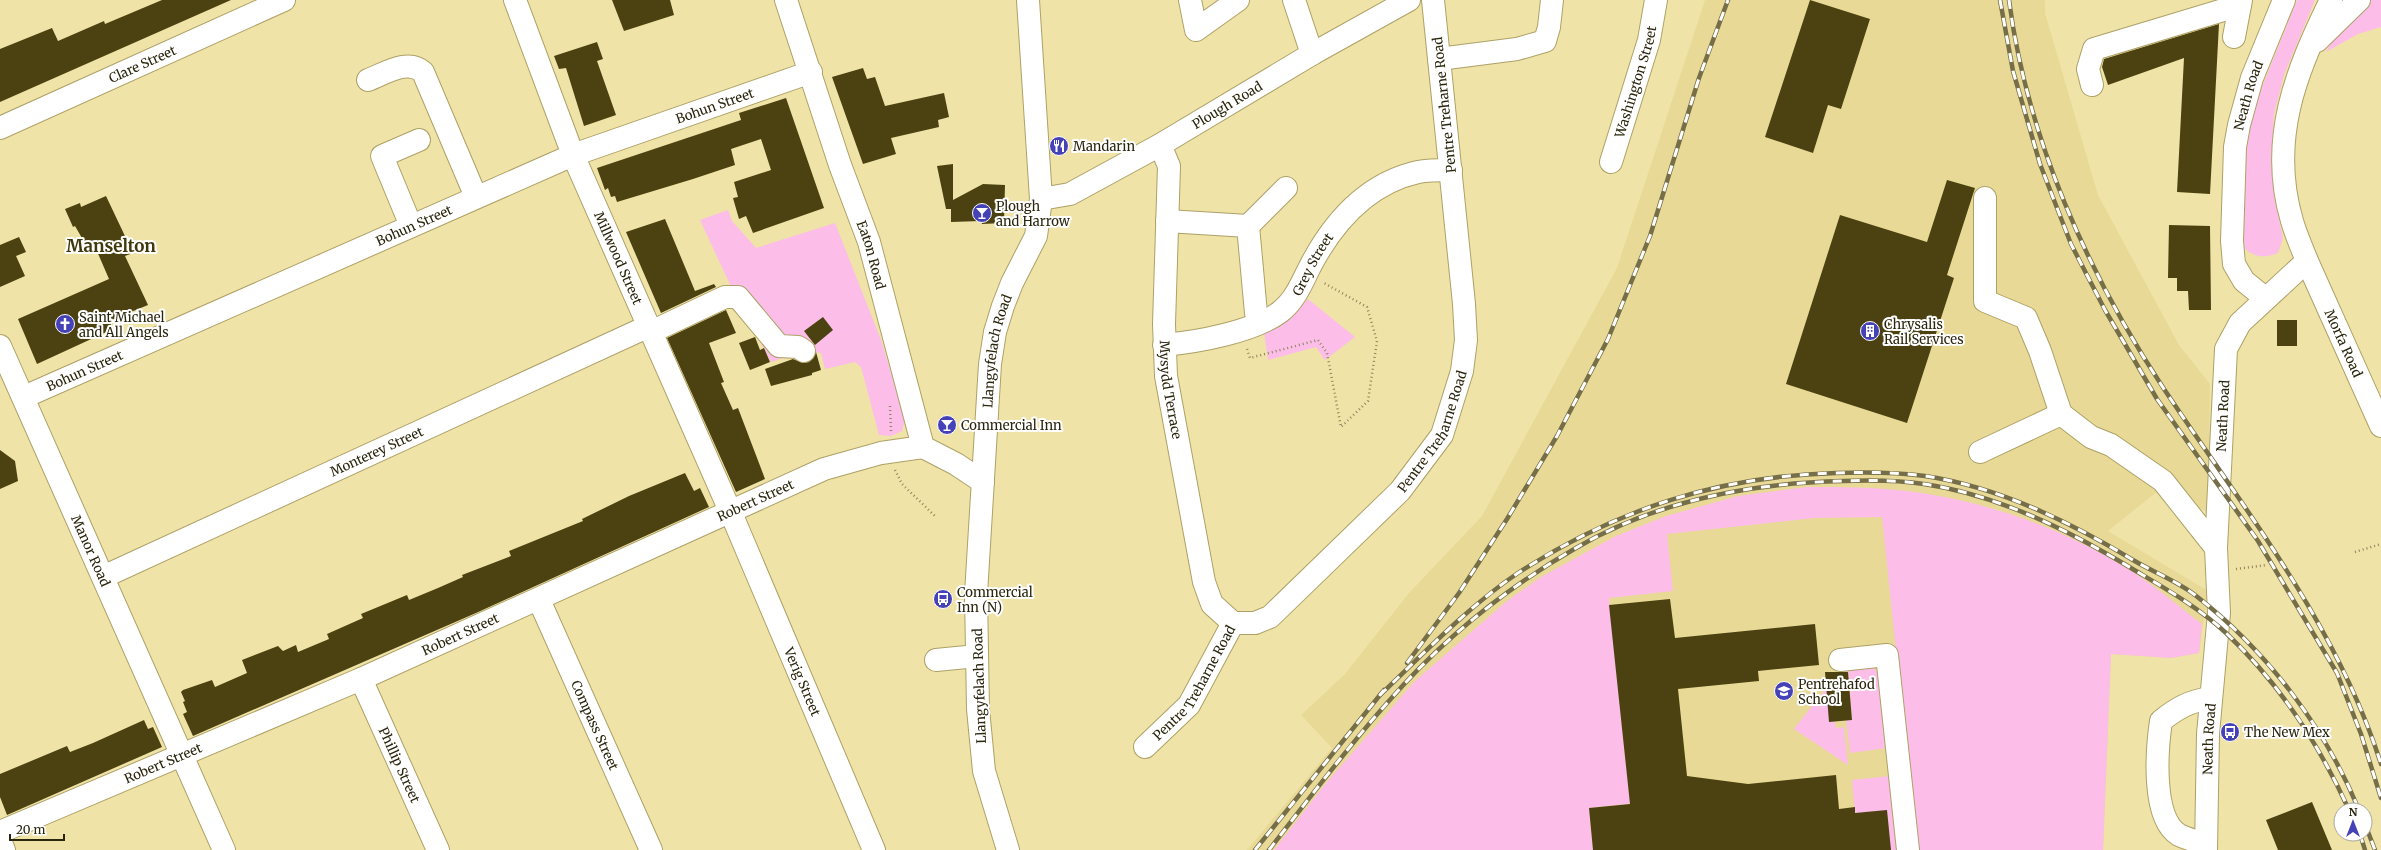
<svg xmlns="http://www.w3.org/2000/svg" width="2381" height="850" viewBox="0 0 2381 850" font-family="Merriweather,serif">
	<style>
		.built { fill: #e8da96 }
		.green { fill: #fcbde9 }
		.building { fill: #4c4211 }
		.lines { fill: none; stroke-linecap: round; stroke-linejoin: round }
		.minor-casing { stroke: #ada167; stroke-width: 24 }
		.major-casing { stroke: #ada167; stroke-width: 24 }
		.path { stroke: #8f865c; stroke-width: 2.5; stroke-dasharray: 1 3; stroke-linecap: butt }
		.minor { stroke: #fff; stroke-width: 22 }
		.major { stroke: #fff; stroke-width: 22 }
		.rail-casing { stroke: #766e48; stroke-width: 4.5 }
		.rail { stroke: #fff; stroke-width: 3; stroke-dasharray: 9; stroke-linecap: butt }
		.labels { text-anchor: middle; stroke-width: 4; stroke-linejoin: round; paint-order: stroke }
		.street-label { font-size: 13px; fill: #2a250d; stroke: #fff }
		.poi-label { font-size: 13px; fill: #2a250d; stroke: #fff; text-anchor: start }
		.district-label { font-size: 17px; font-weight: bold; fill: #40370a; stroke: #fff }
	</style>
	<rect width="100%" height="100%" fill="#efe3a7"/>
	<path class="built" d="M1705 0H2045V13L2098 195 2179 345 2210 384 2208 512 2158 491 2108 531 2208 591 2199 653 2171 658 2111 654 2103 850H1329L1326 783 1274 850H1247L1332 748 1301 715 1345 674 1409 593 1482 516 1617 268Z"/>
	<g class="green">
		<path d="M2297 0H2315L2284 75 2274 114 2271 162 2275 201 2283 238 2278 253C2265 258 2256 258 2245 249L2241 225 2246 140 2256 102Z"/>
		<path d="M2367 0H2381V27L2358 34 2326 52 2332 40Z"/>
		<path d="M728 210 732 221 756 248 835 223 881 340 905 419 902 431 891 436 879 435 861 367 855 362 825 369 821 353C805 349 786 357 771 362L733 291 700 220Z"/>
		<path d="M1308 299 1355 337 1325 360 1316 347 1268 360 1264 332 1298 310Z"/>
		<path d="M1807 487C1840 487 1874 487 1907 491 1986 501 2067 529 2134 573 2158 588 2179 607 2202 624L2199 653 2171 658 2111 654 2103 850H1917L1882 517 1815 518 1667 534 1673 591 1609 598 1629 794 1653 792 1654 801 1589 808 1593 850H1274L1326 783 1415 681 1507 601 1541 577 1616 536 1666 516 1738 496Z"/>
		<path d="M1874 668 1881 679 1887 748 1850 753 1846 720 1852 719 1848 670Z"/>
		<path d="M1827 687 1836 728 1844 727 1848 765 1794 729Z"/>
		<path d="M1890 776 1900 850H1891L1855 813 1852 780Z"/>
	</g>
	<g class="building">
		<path d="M162 0H231L0 102V49L52 28 58 41 104 21 105 24Z"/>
		<path d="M612 0H670L674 15 624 31Z"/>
		<path d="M1810 0 1870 19 1841 109 1828 105 1813 153 1765 137Z"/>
		<path d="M2219 24 2210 194 2177 192 2184 58 2108 85 2102 67 2104 59Z"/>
		<path d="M597 42 603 59 597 61 616 115 584 126 566 68 559 69 554 56Z"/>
		<path d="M863 68 867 79 875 77 885 106 944 93 949 117 938 120 939 127 891 138 896 154 863 164 832 77Z"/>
		<path d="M786 98 824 208 753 233 746 216 739 219 733 198 738 197 734 182 771 170 761 139 731 149 735 165 693 179 617 202 615 196 611 197 608 188 605 190 597 168 741 120 739 113Z"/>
		<path d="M953 164V200L983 184 1005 185 1004 223 982 224 981 221 951 222V209H946L937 166Z"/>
		<path d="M1947 180 1975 188 1947 275 1954 278 1907 423 1786 384 1840 215 1927 242Z"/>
		<path d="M106 196 133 253 125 256 148 305 109 321 113 329 37 364 18 319 109 279 93 242 86 245 75 226 73 227 65 209 80 203 81 207Z"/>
		<path d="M665 219 695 291 714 284 716 287 661 313 626 232Z"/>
		<path d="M2169 225 2210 226 2211 310H2189L2188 291H2177V278H2168Z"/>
		<path d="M19 237 26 252 16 256 25 276 0 287V245Z"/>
		<path d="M726 310 736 333 709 343 724 382 721 383 733 410 738 408 765 479 736 492 667 338Z"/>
		<path d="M823 317 833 330 815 345 804 331Z"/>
		<rect x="2277" y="320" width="20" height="26"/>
		<path d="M755 337 760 350 764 348 770 362 750 370 739 343Z"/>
		<path d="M816 352 821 370 812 373V375L771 386 765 369 793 359 803 363 809 362Z"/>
		<path d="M0 450 15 461 18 481 0 489Z"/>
		<path d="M685 473 694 491 700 488 709 507 476 613 193 736 183 714 187 712 183 702 185 701 181 692 183 690 212 680 215 687 247 673 242 660 278 646 283 651 296 645 298 652 329 639 327 634 363 618 361 614 407 595 409 600 438 588 463 577 462 575 511 556 509 551 583 521 582 519 629 496Z"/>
		<path d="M1670 599 1675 638 1815 624 1819 665 1758 671 1759 681 1678 689 1687 776 1748 784 1836 775 1839 809 1855 807V813L1887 810 1891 850H1593L1589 808 1630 804 1609 605Z"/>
		<path d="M1825 672H1848L1852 720 1829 722Z"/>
		<path d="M144 720 148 729 153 727 162 747 7 815 0 797V774L67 746 70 752 93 743Z"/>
		<path d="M2312 802 2332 850H2278L2266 820Z"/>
	</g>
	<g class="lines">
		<g class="minor-casing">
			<g id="minor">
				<path id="s1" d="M515 0 573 155 731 513 874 850"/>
				<path id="s2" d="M786 0 840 165 869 242 923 447 956 464 983 482"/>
				<path d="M1190 0 1196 30 1238 0"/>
				<path d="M1294 0 1312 54"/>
				<path d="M2234 37 2241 0"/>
				<path d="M1439 59 1517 49 1545 41 1549 27 1552 0"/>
				<path d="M368 80C384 74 408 58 423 72L476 197"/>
				<path d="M2092 85 2088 69 2094 49 2240 5"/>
				<path id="s3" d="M0 128 284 0"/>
				<path id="s4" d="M1160 145 1169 166 1164 324 1166 376 1204 582 1212 604 1233 623"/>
				<path id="s5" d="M1611 162 1649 40 1656 0"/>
				<path d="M1985 198V301L2026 318 2040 351 2061 414 2091 437 2111 445 2163 481 2216 548"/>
				<path id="s6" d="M1041 199 1070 194 1160 145 1312 54 1409 0"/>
				<path d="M1167 221 1248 226 1256 313 1259 322"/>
				<path d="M411 226 382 156 419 140"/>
				<path d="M1248 226 1286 188"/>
				<path id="s7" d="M2307 261 2381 426"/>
				<path id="s8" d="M2265 298 2244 281 2234 264 2232 241 2235 147 2239 125 2252 78 2284 0"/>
				<path d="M651 332 725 297H738L779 346 798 347 804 351"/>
				<path id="s9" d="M1164 345C1197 342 1253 332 1280 312 1297 299 1303 279 1313 261 1336 219 1369 183 1418 172 1428 170 1440 170 1451 170"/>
				<path id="s10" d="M0 346 224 850"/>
				<path id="s11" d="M24 397 573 155 811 72"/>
				<path d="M1980 452 2061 414"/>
				<path id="s12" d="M103 577 649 326"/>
				<path id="s13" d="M539 600 651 850"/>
				<path d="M936 660 977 656"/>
				<path d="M1840 660 1887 655 1908 850"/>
				<path id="s14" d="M361 679 438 850"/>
				<path id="s15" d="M1145 747 1189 705 1233 623H1255L1270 617 1400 491 1442 435 1462 371 1466 340 1464 304 1433 0"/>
				<path id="s16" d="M0 832 361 679 824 469 881 453 923 447"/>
				<path d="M0 840 4 850"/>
				<path d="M2205 844C2197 841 2187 839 2179 835 2151 818 2157 748 2161 721 2177 708 2190 701 2210 698"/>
			</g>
		</g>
		<g class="major-casing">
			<g id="major">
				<path d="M2317 41 2359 0"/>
				<path id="s17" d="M1008 850 984 771 978 709 976 594 990 364 995 332 1003 306 1012 283 1036 236 1041 199 1028 0"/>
				<path id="s18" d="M2206 850 2208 734 2219 613 2216 548 2226 349 2240 323 2307 261C2302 248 2296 235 2292 221 2268 140 2296 71 2331 0"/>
			</g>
		</g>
		<g class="path">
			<path d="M1247 349 1250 358 1318 340 1327 353 1341 427 1368 401 1377 341 1367 307 1324 283"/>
			<path d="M890 406 891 431"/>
			<path d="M895 470 902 484 935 516"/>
			<path d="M2355 552 2381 544"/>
			<path d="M2236 569 2267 565"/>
		</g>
		<use href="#minor" class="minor"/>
		<use href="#major" class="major"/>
		<g class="rail-casing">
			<g id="rail">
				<path d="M2000 0 2013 71 2040 164 2071 244 2105 310 2157 399 2258 541 2337 673 2361 734 2381 798"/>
				<path d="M2009 0C2027 138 2088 274 2164 389 2244 509 2337 625 2381 764"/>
				<path d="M1407 663 1459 593 1507 519 1557 436 1608 339 1650 236 1699 78 1728 0"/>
				<path d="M1380 695C1422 655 1470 605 1518 573 1617 509 1719 476 1836 473 1866 472 1895 472 1925 476 1999 487 2070 522 2133 560 2153 572 2177 581 2195 595 2266 650 2325 727 2359 810"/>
				<path d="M2365 824 2375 850"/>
				<path d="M2360 834 2365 850"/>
				<path d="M1255 850 1384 690"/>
				<path d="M1269 850C1308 800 1346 749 1388 702 1441 641 1506 588 1576 548 1656 501 1751 483 1843 481 1870 480 1897 480 1924 484 1998 495 2068 530 2131 568 2164 588 2197 606 2226 633 2279 683 2319 744 2349 810"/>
			</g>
		</g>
		<use href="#rail" class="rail"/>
	</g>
	<defs>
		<g id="restaurant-disc" transform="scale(1)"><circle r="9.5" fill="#4541b6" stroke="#fff"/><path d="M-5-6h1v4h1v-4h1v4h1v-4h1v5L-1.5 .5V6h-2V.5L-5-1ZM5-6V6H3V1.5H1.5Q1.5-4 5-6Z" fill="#fff"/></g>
		<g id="bar-disc" transform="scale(1)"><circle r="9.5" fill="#4541b6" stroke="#fff"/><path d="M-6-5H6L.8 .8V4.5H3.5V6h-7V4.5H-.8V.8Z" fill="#fff"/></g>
		<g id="church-disc" transform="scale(1)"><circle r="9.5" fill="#4541b6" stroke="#fff"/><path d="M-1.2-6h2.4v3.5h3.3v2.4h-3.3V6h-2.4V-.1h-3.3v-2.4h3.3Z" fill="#fff"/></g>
		<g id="building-disc" transform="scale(1)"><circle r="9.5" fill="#4541b6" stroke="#fff"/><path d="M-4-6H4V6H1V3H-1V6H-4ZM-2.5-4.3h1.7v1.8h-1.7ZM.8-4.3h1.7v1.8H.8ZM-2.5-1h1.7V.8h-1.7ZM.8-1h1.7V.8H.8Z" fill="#fff"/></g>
		<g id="bus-disc" transform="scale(1)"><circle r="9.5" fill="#4541b6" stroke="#fff"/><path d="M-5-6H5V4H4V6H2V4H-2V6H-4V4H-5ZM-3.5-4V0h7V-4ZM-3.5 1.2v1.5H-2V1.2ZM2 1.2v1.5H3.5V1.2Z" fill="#fff"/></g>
		<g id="school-disc" transform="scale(1)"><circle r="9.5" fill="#4541b6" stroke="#fff"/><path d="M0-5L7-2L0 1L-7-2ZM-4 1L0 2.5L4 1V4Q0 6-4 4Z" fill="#fff"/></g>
	</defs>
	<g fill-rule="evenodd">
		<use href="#restaurant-disc" x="1059" y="146"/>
		<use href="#bar-disc" x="982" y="213"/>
		<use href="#church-disc" x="65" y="324"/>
		<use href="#building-disc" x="1870" y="331"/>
		<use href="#bar-disc" x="947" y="425"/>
		<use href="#bus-disc" x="943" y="599"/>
		<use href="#school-disc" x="1784" y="691"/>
		<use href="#bus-disc" x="2230" y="732"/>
	</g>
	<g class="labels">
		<g class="street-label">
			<text dy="5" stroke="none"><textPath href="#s3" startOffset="156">Clare Street</textPath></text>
			<text dy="5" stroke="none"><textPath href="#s5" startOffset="84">Washington Street</textPath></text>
			<text dy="5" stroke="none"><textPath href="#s8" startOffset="217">Neath Road</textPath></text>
			<text dy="5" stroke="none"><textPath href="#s6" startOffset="210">Plough Road</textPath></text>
			<text transform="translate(1444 105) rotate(-96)" y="5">Pentre Treharne Road</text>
			<text dy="5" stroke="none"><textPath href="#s11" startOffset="750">Bohun Street</textPath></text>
			<text dy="5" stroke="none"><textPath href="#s11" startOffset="426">Bohun Street</textPath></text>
			<text dy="5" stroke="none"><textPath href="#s2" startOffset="269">Eaton Road</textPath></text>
			<text dy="5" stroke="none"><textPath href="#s1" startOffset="278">Millwood Street</textPath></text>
			<text dy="5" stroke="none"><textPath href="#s9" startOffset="180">Grey Street</textPath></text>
			<text dy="5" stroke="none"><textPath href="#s7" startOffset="90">Morfa Road</textPath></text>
			<text dy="5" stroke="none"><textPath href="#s17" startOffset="504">Llangyfelach Road</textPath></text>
			<text dy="5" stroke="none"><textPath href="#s11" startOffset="66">Bohun Street</textPath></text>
			<text dy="5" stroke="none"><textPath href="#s4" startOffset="247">Mysydd Terrace</textPath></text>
			<text dy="5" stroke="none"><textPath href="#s18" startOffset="435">Neath Road</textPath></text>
			<text dy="5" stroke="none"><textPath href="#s15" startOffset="442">Pentre Treharne Road</textPath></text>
			<text dy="5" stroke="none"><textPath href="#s12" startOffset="301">Monterey Street</textPath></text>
			<text dy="5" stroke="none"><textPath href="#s16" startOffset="825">Robert Street</textPath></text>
			<text dy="5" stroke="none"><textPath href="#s10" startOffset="224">Manor Road</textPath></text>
			<text dy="5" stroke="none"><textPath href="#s16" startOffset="501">Robert Street</textPath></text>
			<text dy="5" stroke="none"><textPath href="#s1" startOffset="740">Verig Street</textPath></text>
			<text dy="5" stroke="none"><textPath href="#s15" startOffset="82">Pentre Treharne Road</textPath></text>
			<text transform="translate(979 686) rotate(-92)" y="5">Llangyfelach Road</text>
			<text dy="5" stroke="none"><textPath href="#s13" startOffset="137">Compass Street</textPath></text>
			<text dy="5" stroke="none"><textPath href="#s18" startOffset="111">Neath Road</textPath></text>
			<text dy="5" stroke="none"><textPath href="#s16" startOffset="177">Robert Street</textPath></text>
			<text dy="5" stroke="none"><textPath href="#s14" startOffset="94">Phillip Street</textPath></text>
		</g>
		<g class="poi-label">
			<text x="1073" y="151">Mandarin</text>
			<text x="996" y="211">Plough<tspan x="996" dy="15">and Harrow</tspan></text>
			<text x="79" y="322">Saint Michael<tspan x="79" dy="15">and All Angels</tspan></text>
			<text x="1884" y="329">Chrysalis<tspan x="1884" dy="15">Rail Services</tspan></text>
			<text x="961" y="430">Commercial Inn</text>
			<text x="957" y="597">Commercial<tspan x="957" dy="15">Inn (N)</tspan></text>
			<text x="1798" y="689">Pentrehafod<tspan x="1798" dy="15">School</tspan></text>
			<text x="2244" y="737">The New Mex</text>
		</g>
		<g class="district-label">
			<text x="111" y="252">Manselton</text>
		</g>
	</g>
	<g transform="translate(2353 822)"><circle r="19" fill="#ffffff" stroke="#aaa89e"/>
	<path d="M0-3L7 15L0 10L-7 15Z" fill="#4541b6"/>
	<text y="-6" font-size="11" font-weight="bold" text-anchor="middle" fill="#2a250d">N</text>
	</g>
	<path d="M10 834v6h54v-6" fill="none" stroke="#2a250d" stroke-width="2"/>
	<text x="16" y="834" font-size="12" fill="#2a250d" stroke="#ffffff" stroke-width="3" paint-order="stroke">20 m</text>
</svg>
